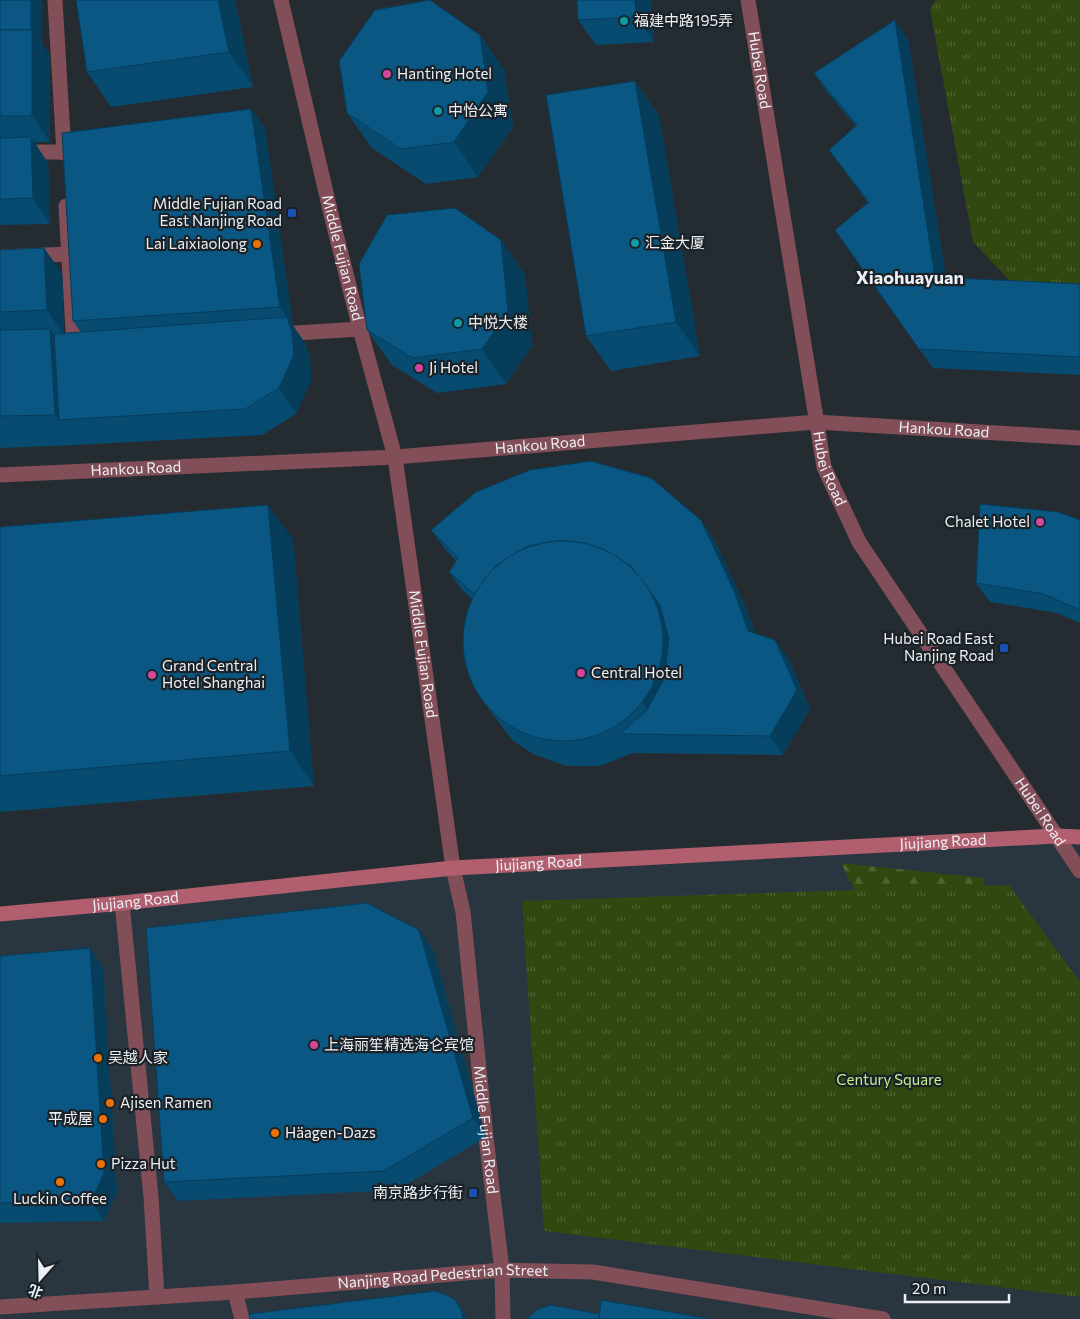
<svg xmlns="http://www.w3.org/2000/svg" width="1080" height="1319" viewBox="0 0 1080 1319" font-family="Commissioner,'Noto Sans SC',sans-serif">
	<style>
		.built { fill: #29363f }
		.forest { fill: url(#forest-firs) }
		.park { fill: url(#park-tufts) }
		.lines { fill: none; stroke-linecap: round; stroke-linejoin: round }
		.service { stroke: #824e57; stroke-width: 15 }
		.pedestrian { stroke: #824e57; stroke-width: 15 }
		.minor { stroke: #824e57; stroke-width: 15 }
		.tertiary { stroke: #824e57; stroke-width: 15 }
		.secondary { stroke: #b15f6f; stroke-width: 15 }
		.wall { fill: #084b70 }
		.shaded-wall { fill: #063d5b }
		.building { fill: #095782; stroke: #063d5b }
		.culture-dot { fill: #0f9aa8; stroke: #1b2227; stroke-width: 2 }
		.hotel-dot { fill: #d1479c; stroke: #1b2227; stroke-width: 2 }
		.transit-dot { fill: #1a4fb4; stroke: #1b2227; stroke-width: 2 }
		.food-dot { fill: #e8710a; stroke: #1b2227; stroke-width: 2 }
		.labels { text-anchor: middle; stroke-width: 4.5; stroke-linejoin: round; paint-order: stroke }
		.poi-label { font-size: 15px; fill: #ecf0f4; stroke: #1b2227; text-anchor: start }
		.street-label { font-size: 15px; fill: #ecf0f4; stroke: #1b2227 }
		.park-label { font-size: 15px; fill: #c2ef92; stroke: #1b2227 }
		.quarter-label { font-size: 18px; font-weight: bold; fill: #ecf0f4; stroke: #1b2227 }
	</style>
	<defs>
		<pattern id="forest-firs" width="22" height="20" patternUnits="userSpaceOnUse" patternTransform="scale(1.25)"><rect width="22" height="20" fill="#314910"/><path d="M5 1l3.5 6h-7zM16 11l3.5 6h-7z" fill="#4f6433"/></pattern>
		<pattern id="park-tufts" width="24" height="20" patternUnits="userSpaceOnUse" patternTransform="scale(1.25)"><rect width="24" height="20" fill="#314910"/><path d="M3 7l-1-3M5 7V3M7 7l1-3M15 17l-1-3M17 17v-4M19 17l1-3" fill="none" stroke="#4f6433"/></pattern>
	</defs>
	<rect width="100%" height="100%" fill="#252c31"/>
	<path class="built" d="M1080 837V1319H0V914L453 868Z"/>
	<path class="forest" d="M841 863 984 878 986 911 860 901Z"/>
	<g class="park">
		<path d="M936 0H1080V289L1016 287 973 242 930 9Z"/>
		<path d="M1009 885 1080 982V1297L544 1231 522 901Z"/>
	</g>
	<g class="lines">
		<g class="service">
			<path d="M55 0 64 153"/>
			<path d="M0 152H64"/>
			<path d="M66 206 74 348"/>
			<path d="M0 257 69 254"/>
			<path d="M279 334 360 329"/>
			<path d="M235 1292 242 1319"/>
		</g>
		<g class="pedestrian">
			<path d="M122 903 151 1197 157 1297"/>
			<path id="s1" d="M0 1307 235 1292 502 1270 593 1272 883 1319"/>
		</g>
		<path class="minor" id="s2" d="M0 475 395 457 816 422 1080 438"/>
		<g class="tertiary">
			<path id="s3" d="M281 0 331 214 360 329 395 457 453 868 463 912 486 1137 502 1270 503 1319"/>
			<path id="s4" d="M748 0 824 467 859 542 1080 871"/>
		</g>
		<path class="secondary" id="s5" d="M0 914 122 903 453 868 1056 836 1080 837"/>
	</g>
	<g class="wall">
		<path d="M0 0 42 44 50 56V142H34L48 163 50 224 0 225Z"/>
		<path d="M76 0H235L253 87 111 107 87 72Z"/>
		<path d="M651 0 654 42 596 45 578 20Z"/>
		<path d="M480 35 504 70 513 127 478 177 426 184 372 148 347 113Z"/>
		<path d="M908 39 946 278 1080 284V375L933 368 835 230 868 203 843 169 829 150 856 126 827 92 814 73Z"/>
		<path d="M635 81 659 116 700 356 611 371 586 336Z"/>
		<path d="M251 109 265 128 293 326 305 343 310 358 311 380 296 414 262 435 76 445 0 448V250L62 273 64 334 81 332 73 321Z"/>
		<path d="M501 240 525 275 532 346 506 384 437 393 392 365 367 330Z"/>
		<path d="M1080 520V623L1057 613 990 602 976 583Z"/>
		<path d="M0 527 293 539 314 786 0 812Z"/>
		<path d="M431 530 714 539 747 610 755 633 789 659 810 709 783 755 633 753 600 766H566L533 754 512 740 491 712 473 686 472 599 463 591 449 572 456 561 445 549Z"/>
		<path d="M419 930 433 950 486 1137 397 1190 178 1201 164 1182Z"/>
		<path d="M0 956 103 967 117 1192 104 1221 0 1223Z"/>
	</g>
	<g class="shaded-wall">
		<path d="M31 0H42V44L50 56V142L32 116Z"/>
		<path d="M218 0H235L253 87 229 52Z"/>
		<path d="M635 0H651L654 42 636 17Z"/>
		<path d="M895 20 908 39 949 297 935 277Z"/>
		<path d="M480 35 504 70 513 127 478 177 454 142Z"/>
		<path d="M635 81 659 116 700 356 676 322Z"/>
		<path d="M251 109 265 128 293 326 280 307Z"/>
		<path d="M31 137 48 163 50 224 33 198Z"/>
		<path d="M501 240 525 275 532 346 506 384 482 349Z"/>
		<path d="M44 248 62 273 64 335 47 310Z"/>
		<path d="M287 317 305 343 310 358 311 380 296 414 279 388Z"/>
		<path d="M50 329 71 360 59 420 76 445 55 415Z"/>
		<path d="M268 505 293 539 314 786 290 751Z"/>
		<path d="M701 520 714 539 747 610 761 650 748 631Z"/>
		<path d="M655 599 673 624 660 729 643 703Z"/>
		<path d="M775 640 789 659 810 709 783 755 770 736Z"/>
		<path d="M419 930 433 950 486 1137 473 1118Z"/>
		<path d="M90 948 103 967 117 1192 104 1221 91 1202Z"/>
		<path d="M455 1300 468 1319H463Z"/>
	</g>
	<g class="building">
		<rect x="0" y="0" width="31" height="30"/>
		<path d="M76 0H218L229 52 87 72Z"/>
		<path d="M430 0 480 35 488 92 454 142 401 149 347 113 339 61 375 10Z"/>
		<path d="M577 0H635L636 17 578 20Z"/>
		<path d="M895 20 935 277 1080 284V357L919 349 835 230 869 202 829 150 857 125 814 73Z"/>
		<rect x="0" y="30" width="32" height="86"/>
		<path d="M635 81 676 322 586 336 546 95Z"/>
		<path d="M251 109 280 307 73 321 62 133Z"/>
		<path d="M31 137 33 198 0 199V138Z"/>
		<path d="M455 208 501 240 508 311 482 349 412 358 367 330 359 264 387 215Z"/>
		<path d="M44 248 47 310 0 312V250Z"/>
		<path d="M287 317 292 333 294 355 279 388 245 409 59 420 54 334Z"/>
		<path d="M50 329 55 415 0 416V330Z"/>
		<path d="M591 461 651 478 701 520 734 591 748 631 775 640 797 690 770 736 620 734 647 710 664 679 669 639 660 605 631 566 601 548 563 540 528 546 497 565 474 594 449 572 458 558 431 530 476 492 530 470Z"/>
		<path d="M980 504 1058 512 1080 520V610L1044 594 976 583Z"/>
		<path d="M268 505 290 751 0 776V527Z"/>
		<circle cx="563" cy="641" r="100"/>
		<path d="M367 903 419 930 473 1118 384 1171 164 1182 146 928Z"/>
		<path d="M90 948 104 1173 91 1202 0 1203V956Z"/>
		<path d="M435 1291 447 1295 455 1300 461 1309 463 1319H250L249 1314Z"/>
		<path d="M601 1300 711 1319H599Z"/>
		<path d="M551 1305 599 1314V1319H527L538 1309Z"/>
	</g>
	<g class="culture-dot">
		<circle cx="624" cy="21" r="5"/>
		<circle cx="438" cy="111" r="5"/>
		<circle cx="635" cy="243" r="5"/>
		<circle cx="458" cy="323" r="5"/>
	</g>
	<g class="hotel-dot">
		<circle cx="387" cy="74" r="5"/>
		<circle cx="419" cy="368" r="5"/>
		<circle cx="1040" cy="522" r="5"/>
		<circle cx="581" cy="673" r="5"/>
		<circle cx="152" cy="675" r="5"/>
		<circle cx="314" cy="1045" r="5"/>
	</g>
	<g class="transit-dot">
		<rect x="287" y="208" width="10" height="10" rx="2.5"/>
		<rect x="999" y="643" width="10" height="10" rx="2.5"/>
		<rect x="468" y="1188" width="10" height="10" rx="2.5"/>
	</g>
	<g class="food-dot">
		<circle cx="257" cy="244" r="5"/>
		<circle cx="98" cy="1058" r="5"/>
		<circle cx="110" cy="1103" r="5"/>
		<circle cx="103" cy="1119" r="5"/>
		<circle cx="275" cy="1133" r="5"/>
		<circle cx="101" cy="1164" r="5"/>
		<circle cx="60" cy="1182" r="5"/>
	</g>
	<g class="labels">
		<g class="poi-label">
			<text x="634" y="26">福建中路195弄</text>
			<text x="397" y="79">Hanting Hotel</text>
			<text x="448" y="116">中怡公寓</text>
			<text x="282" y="209" text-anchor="end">Middle Fujian Road<tspan x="282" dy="17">East Nanjing Road</tspan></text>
			<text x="645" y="248">汇金大厦</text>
			<text x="247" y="249" text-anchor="end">Lai Laixiaolong</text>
			<text x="468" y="328">中悦大楼</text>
			<text x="429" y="373">Ji Hotel</text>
			<text x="1030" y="527" text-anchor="end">Chalet Hotel</text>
			<text x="994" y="644" text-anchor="end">Hubei Road East<tspan x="994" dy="17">Nanjing Road</tspan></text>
			<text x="162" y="671">Grand Central<tspan x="162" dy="17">Hotel Shanghai</tspan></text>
			<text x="591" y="678">Central Hotel</text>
			<text x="324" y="1050">上海丽笙精选海仑宾馆</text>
			<text x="108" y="1063">吴越人家</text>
			<text x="120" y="1108">Ajisen Ramen</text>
			<text x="93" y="1124" text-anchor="end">平成屋</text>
			<text x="285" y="1138">Häagen-Dazs</text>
			<text x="111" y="1169">Pizza Hut</text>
			<text x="463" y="1198" text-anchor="end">南京路步行街</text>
			<text x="60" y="1204" text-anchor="middle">Luckin Coffee</text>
		</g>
		<g class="street-label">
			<text dy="5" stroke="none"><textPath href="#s4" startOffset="71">Hubei Road</textPath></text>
			<text dy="5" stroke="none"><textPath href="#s3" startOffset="265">Middle Fujian Road</textPath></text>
			<text dy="5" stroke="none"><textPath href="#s2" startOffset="946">Hankou Road</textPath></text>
			<text dy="5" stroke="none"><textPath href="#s2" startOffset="541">Hankou Road</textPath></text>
			<text dy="5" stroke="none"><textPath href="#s4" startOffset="476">Hubei Road</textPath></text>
			<text dy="5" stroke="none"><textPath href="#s2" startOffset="136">Hankou Road</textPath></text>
			<text dy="5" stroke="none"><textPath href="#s3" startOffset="670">Middle Fujian Road</textPath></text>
			<text dy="5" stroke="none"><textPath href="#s4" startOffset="881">Hubei Road</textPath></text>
			<text dy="5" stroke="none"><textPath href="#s5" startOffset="946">Jiujiang Road</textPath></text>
			<text dy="5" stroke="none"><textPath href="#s5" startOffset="541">Jiujiang Road</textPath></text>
			<text dy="5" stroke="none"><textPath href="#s5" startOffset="136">Jiujiang Road</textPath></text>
			<text dy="5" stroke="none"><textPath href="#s3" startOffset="1150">Middle Fujian Road</textPath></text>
			<text dy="5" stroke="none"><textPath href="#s1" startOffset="444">Nanjing Road Pedestrian Street</textPath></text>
		</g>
		<g class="park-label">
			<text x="889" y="1085">Century Square</text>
		</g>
		<g class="quarter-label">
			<text x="910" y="284">Xiaohuayuan</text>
		</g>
	</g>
	<g transform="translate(40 1279) rotate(200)" stroke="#1b2227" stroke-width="4" paint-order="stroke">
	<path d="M0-4L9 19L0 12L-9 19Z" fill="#ecf0f4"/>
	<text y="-8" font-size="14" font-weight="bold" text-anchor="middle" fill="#ecf0f4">北</text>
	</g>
	<path d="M905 1294v8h104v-8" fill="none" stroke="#ecf0f4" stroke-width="2.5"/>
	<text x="912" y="1294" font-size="15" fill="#ecf0f4" stroke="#1b2227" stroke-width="4" paint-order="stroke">20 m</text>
</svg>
